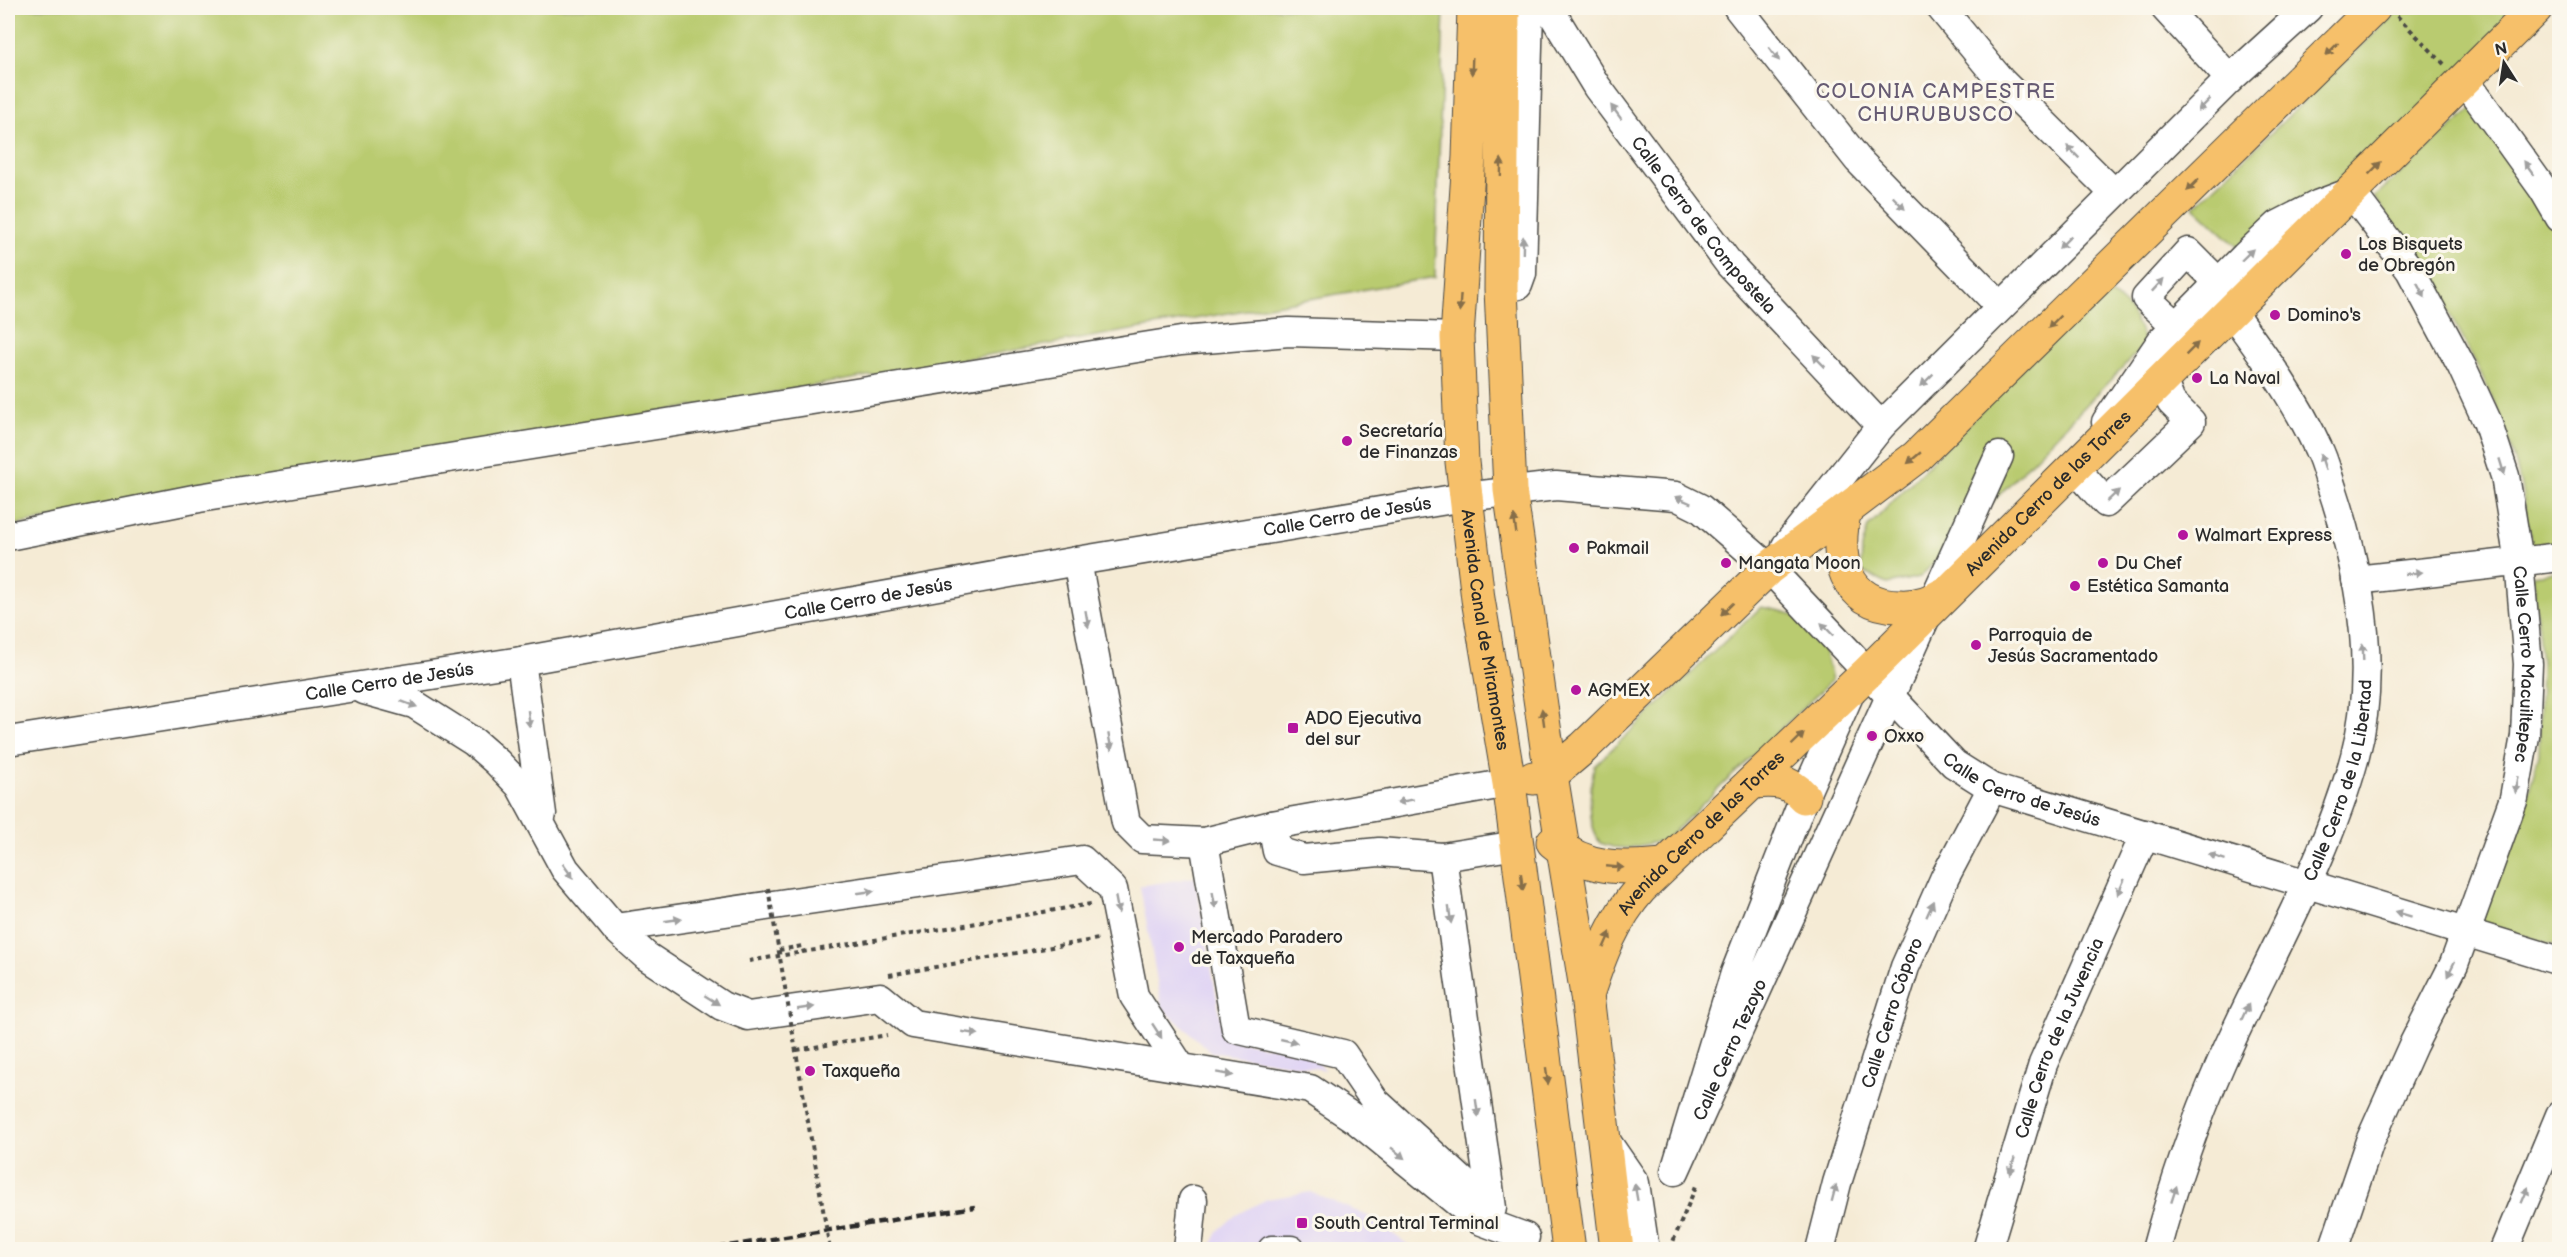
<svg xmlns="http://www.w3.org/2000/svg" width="2567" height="1257" viewBox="0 0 2567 1257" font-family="'Balsamiq Sans',sans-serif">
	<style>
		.built { fill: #e0d4f4 }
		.green { fill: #b9cb6f; stroke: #727b4d; stroke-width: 1.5 }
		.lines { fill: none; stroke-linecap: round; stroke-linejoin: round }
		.minor-casing { stroke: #494844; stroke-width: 31 }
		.major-casing { stroke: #494844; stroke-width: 35 }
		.path { stroke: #494844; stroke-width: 4; stroke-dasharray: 4.5 4.5; stroke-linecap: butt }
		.minor { stroke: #fff; stroke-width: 28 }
		.major { stroke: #f6c06b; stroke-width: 33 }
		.rail { stroke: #2b2b2b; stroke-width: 4.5; stroke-dasharray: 9 4.5; stroke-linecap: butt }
		.path-bridge { stroke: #494844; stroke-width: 4; stroke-dasharray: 4.5 4.5; stroke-linecap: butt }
		.oneway { fill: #866e48 }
		.oneway2 { fill: #a0a0a0 }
		.poi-dot { fill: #b5179e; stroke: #fbf7ec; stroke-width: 2 }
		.labels { text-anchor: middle; stroke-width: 6; stroke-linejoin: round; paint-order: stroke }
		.street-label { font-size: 18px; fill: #2b2b2b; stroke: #fbf7ec }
		.poi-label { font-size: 18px; fill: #2b2b2b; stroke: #fbf7ec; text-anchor: start }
		.neighbourhood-label { font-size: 20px; letter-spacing: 1.5px; fill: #665b73; stroke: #fbf7ec }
	</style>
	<rect width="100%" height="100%" fill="#fbf7ec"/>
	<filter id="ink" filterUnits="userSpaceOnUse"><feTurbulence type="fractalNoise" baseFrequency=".0167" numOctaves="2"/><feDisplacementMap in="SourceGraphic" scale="12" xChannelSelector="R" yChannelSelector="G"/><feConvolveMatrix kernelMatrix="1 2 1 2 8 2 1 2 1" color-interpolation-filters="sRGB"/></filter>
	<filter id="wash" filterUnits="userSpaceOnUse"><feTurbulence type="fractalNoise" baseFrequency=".008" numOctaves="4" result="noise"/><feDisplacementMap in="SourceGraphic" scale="24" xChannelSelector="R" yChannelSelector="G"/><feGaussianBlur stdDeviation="1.35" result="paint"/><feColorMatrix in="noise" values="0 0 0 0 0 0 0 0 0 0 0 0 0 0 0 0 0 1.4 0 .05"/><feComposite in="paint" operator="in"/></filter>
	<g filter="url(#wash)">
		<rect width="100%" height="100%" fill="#f5ebd5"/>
		<g class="built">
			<path d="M1195 877 1224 1038 1308 1054 1326 1070 1211 1052 1162 1008 1140 886Z"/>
			<path d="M1310 1192 1368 1216 1414 1249 1209 1250 1219 1230 1236 1215 1267 1199Z"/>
		</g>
		<g class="green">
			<path d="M8 8H1444L1435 277 8 526Z"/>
			<path d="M2401 8H2527L2347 182 2242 251 2194 207Z"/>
			<path d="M2479 103 2559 210V542L2532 546C2524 501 2517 456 2499 413 2467 337 2422 265 2374 197Z"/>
			<path d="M2104 293C2126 296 2139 324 2145 344L1920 577 1887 584 1861 571 1862 548 1868 527 2094 294Z"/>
			<path d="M2559 572V947L2478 921 2515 840 2539 755 2541 664 2533 575Z"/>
			<path d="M1761 607C1816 616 1820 628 1832 680L1665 840 1628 848 1613 847 1600 843C1586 821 1590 791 1594 766Z"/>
		</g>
	</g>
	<g filter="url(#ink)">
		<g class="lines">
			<g class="minor-casing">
				<g id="minor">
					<path id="s1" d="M1549 8 1597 87 1730 265 1881 426"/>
					<path d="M1738 8 1858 160 2000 306"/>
					<path d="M1941 8 2001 81 2114 193"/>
					<path d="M2165 8 2230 79"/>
					<path d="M2464 79 2543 189 2560 218"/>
					<path d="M1501 289 1518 285 1522 274 1529 8"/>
					<path d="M2176 326 2146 298 2188 252 2219 283"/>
					<path id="s2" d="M2106 422 2162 340 2245 256 2278 225 2319 204 2351 192 2410 270 2462 367 2487 421 2505 476 2519 562 2528 664 2525 736 2514 798 2454 964 2413 1045 2370 1141 2333 1250"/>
					<path d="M2074 467 2106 503 2191 422 2171 402 2162 379"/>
					<path d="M8 536 199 498 1181 341 1289 332 1457 337"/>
					<path d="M1786 546 1881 426 2230 79 2308 8"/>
					<path d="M1077 561 1126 823 1142 839 1204 842 1272 825 1509 783"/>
					<path d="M2356 580 2560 557"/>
					<path d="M521 661 542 814"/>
					<path d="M364 690 414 704 474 742 497 762 520 786 565 869 615 928 646 956 722 1006 748 1016 880 997 913 1024 1310 1089 1355 1119 1479 1220 1525 1237"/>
					<path id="s3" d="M1851 691 1804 797 1735 973 1675 1171 1999 456"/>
					<path id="s4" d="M8 741 521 661 1077 561 1465 497 1556 486 1676 496 1700 508 1769 568 1954 764 1992 788 2560 961"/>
					<path d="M1272 825 1277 851 1304 859 1379 852 1442 857 1517 845"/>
					<path d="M1204 842 1236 1029 1343 1054 1375 1101 1482 1199"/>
					<path d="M1442 857 1492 1208"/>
					<path d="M615 928 1082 860 1113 889 1134 996 1180 1066"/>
					<path d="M1604 1138 1635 1183 1645 1250"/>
					<path d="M1188 1250 1193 1200"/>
					<path d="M1272 1250H1291"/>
					<path id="s5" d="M1820 1250 1837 1183 1905 967 1945 877 1992 788"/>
					<path id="s6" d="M1987 1250 2043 1064 2145 834"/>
					<path id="s7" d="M2156 1250C2173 1186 2195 1122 2221 1063 2266 961 2326 863 2355 756 2378 671 2360 573 2333 491 2328 477 2325 461 2318 448 2295 398 2263 355 2231 311"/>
					<path d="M2504 1250 2560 1115"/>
				</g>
			</g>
			<g class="major-casing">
				<g id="major">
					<path id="s8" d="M1474 8 1469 157 1457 337 1462 462 1478 599 1509 783 1569 1250"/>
					<path d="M1503 8 1501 289 1510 490 1551 775 1587 995 1617 1250"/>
					<path d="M1845 510C1834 556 1843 605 1899 606 1916 607 1930 603 1944 594"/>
					<path d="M1533 778 1551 775 1583 748 1769 568 1916 457 2374 8"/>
					<path d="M1753 782C1775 780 1789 780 1804 797"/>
					<path d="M1553 842C1586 870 1622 869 1664 865"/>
					<path id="s9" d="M1587 995C1600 955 1613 920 1641 888L1868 672 2536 8"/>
				</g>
			</g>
			<g class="path">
				<path d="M2397 16 2444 64"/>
				<path d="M779 950 802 946 804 953"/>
				<path d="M749 961 1091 904"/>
				<path d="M889 975 1098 939"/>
				<path d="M797 1050 887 1035"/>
				<path d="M1670 1249 1696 1186"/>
			</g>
			<use href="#minor" class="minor"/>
			<use href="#major" class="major"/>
			<path class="rail" d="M703 1250 975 1207"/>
			<path class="path-bridge" d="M768 888 830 1250"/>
		</g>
		<defs><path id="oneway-solid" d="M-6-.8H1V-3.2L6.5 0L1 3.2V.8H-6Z" transform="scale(1.5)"/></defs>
		<g class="oneway">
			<use href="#oneway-solid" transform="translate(2332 49) rotate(135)"/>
			<use href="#oneway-solid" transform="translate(1472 66) rotate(92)"/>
			<use href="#oneway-solid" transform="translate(1501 167) rotate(-89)"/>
			<use href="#oneway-solid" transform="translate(2375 168) rotate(-45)"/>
			<use href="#oneway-solid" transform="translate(2193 185) rotate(135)"/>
			<use href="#oneway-solid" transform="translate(1460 303) rotate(94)"/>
			<use href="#oneway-solid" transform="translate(2054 322) rotate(135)"/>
			<use href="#oneway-solid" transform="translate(2192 349) rotate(-45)"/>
			<use href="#oneway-solid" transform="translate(1914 458) rotate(140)"/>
			<use href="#oneway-solid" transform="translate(1515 524) rotate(-98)"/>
			<use href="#oneway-solid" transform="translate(1727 609) rotate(136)"/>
			<use href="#oneway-solid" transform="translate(1543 717) rotate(-98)"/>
			<use href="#oneway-solid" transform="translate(1798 739) rotate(-44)"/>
			<use href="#oneway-solid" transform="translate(1615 867) rotate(5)"/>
			<use href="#oneway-solid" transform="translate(1522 882) rotate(83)"/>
			<use href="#oneway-solid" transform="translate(1607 940) rotate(-66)"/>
			<use href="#oneway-solid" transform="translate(1547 1076) rotate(83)"/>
		</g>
		<g class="oneway2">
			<use href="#oneway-solid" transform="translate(1774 54) rotate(52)"/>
			<use href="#oneway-solid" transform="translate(2204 105) rotate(135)"/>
			<use href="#oneway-solid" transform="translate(1616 112) rotate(-127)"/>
			<use href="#oneway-solid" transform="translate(2073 152) rotate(-135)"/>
			<use href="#oneway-solid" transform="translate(2529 168) rotate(-126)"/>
			<use href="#oneway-solid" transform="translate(1899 203) rotate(46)"/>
			<use href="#oneway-solid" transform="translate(2065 242) rotate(135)"/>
			<use href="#oneway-solid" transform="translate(1523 245) rotate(-89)"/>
			<use href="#oneway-solid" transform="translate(2247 255) rotate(-44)"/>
			<use href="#oneway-solid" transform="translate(2158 285) rotate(-47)"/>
			<use href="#oneway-solid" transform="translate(2421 290) rotate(62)"/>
			<use href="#oneway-solid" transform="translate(1819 361) rotate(-135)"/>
			<use href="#oneway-solid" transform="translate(1927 380) rotate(135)"/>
			<use href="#oneway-solid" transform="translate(2323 462) rotate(-108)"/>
			<use href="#oneway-solid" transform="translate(2502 467) rotate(73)"/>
			<use href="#oneway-solid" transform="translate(2113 496) rotate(-43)"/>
			<use href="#oneway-solid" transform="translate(1683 500) rotate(-157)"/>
			<use href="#oneway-solid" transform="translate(2414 573) rotate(-6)"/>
			<use href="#oneway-solid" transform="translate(1087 619) rotate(80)"/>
			<use href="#oneway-solid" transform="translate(1827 629) rotate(-134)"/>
			<use href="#oneway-solid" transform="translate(2363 652) rotate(-92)"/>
			<use href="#oneway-solid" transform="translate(409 704) rotate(20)"/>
			<use href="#oneway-solid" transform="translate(529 719) rotate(83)"/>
			<use href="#oneway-solid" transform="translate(1110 742) rotate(79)"/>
			<use href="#oneway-solid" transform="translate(2517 785) rotate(100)"/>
			<use href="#oneway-solid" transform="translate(1405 801) rotate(170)"/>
			<use href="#oneway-solid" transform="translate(1162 840) rotate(3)"/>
			<use href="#oneway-solid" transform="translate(2217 857) rotate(-162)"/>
			<use href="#oneway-solid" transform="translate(568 871) rotate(54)"/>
			<use href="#oneway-solid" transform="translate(2121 887) rotate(114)"/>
			<use href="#oneway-solid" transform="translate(866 892) rotate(-8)"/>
			<use href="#oneway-solid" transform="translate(1214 900) rotate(80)"/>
			<use href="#oneway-solid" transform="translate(1117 905) rotate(79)"/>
			<use href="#oneway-solid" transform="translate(1930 909) rotate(-66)"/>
			<use href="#oneway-solid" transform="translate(2403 914) rotate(-163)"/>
			<use href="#oneway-solid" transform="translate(1450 915) rotate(82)"/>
			<use href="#oneway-solid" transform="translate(673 920) rotate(-8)"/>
			<use href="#oneway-solid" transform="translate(2451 969) rotate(116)"/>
			<use href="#oneway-solid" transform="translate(712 1000) rotate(32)"/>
			<use href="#oneway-solid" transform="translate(806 1008) rotate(-8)"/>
			<use href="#oneway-solid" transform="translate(2245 1012) rotate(-65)"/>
			<use href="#oneway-solid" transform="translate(1157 1031) rotate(57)"/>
			<use href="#oneway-solid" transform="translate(970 1033) rotate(9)"/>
			<use href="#oneway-solid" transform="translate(1289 1041) rotate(13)"/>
			<use href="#oneway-solid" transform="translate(1225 1074) rotate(10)"/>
			<use href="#oneway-solid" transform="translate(1477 1108) rotate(82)"/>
			<use href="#oneway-solid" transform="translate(1398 1153) rotate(39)"/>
			<use href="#oneway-solid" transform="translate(2012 1166) rotate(107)"/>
			<use href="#oneway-solid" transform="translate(1636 1192) rotate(-100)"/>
			<use href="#oneway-solid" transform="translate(1834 1193) rotate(-75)"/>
			<use href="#oneway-solid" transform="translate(2174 1194) rotate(-72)"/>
			<use href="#oneway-solid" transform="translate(2525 1195) rotate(-67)"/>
		</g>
	</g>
	<g class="poi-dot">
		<circle cx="2346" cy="254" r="6"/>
		<circle cx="2275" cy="315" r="6"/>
		<circle cx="2197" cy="378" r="6"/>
		<circle cx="1347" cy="441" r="6"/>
		<circle cx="2183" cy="535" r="6"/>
		<circle cx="1574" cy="548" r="6"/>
		<circle cx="1726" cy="563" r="6"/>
		<circle cx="2103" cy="563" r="6"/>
		<circle cx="2075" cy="586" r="6"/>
		<circle cx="1976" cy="645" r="6"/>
		<circle cx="1576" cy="690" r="6"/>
		<rect x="1287" y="722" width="12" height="12" rx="3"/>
		<circle cx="1872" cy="736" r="6"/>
		<circle cx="1179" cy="947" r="6"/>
		<circle cx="810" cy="1071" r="6"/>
		<rect x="1296" y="1217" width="12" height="12" rx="3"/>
	</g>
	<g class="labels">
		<g class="street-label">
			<text dy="6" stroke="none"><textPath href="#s1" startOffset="267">Calle Cerro de Compostela</textPath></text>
			<text dy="6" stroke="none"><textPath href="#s9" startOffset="688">Avenida Cerro de las Torres</textPath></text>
			<text dy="6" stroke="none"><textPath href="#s4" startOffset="1358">Calle Cerro de Jesús</textPath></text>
			<text dy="6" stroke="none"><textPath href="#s4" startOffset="872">Calle Cerro de Jesús</textPath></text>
			<text dy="6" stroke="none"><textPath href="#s8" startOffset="624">Avenida Canal de Miramontes</textPath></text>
			<text dy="6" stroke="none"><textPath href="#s2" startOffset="858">Calle Cerro Macuiltepec</textPath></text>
			<text dy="6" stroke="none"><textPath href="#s4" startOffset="386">Calle Cerro de Jesús</textPath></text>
			<text dy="6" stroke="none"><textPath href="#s7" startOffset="506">Calle Cerro de la Libertad</textPath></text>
			<text dy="6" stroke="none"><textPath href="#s4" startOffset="2150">Calle Cerro de Jesús</textPath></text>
			<text dy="6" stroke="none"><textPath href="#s9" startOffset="202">Avenida Cerro de las Torres</textPath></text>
			<text dy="6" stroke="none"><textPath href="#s5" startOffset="248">Calle Cerro Cóporo</textPath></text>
			<text dy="6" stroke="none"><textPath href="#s6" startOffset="224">Calle Cerro de la Juvencia</textPath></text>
			<text dy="6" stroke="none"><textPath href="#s3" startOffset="645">Calle Cerro Tezoyo</textPath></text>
		</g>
		<g class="poi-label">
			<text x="2358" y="250">Los Bisquets<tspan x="2358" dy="21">de Obregón</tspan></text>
			<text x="2287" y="321">Domino's</text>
			<text x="2209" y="384">La Naval</text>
			<text x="1359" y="437">Secretaría<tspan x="1359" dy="21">de Finanzas</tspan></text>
			<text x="2195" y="541">Walmart Express</text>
			<text x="1586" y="554">Pakmail</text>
			<text x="1738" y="569">Mangata Moon</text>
			<text x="2115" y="569">Du Chef</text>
			<text x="2087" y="592">Estética Samanta</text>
			<text x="1988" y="641">Parroquia de<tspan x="1988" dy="21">Jesús Sacramentado</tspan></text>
			<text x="1588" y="696">AGMEX</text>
			<text x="1305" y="724">ADO Ejecutiva<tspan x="1305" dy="21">del sur</tspan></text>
			<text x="1884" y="742">Oxxo</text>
			<text x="1191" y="943">Mercado Paradero<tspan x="1191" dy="21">de Taxqueña</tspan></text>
			<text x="822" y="1077">Taxqueña</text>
			<text x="1314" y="1229">South Central Terminal</text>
		</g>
		<g class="neighbourhood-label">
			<text x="1936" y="98">COLONIA CAMPESTRE<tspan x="1936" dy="23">CHURUBUSCO</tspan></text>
		</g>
	</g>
	<rect width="2567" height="1257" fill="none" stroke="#fbf7ec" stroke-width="30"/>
	<g transform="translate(2504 63) rotate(348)" stroke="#fbf7ec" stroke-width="4.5" paint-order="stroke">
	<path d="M0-4.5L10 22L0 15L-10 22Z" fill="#2b2b2b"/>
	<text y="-9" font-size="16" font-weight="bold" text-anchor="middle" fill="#2b2b2b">N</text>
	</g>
</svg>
